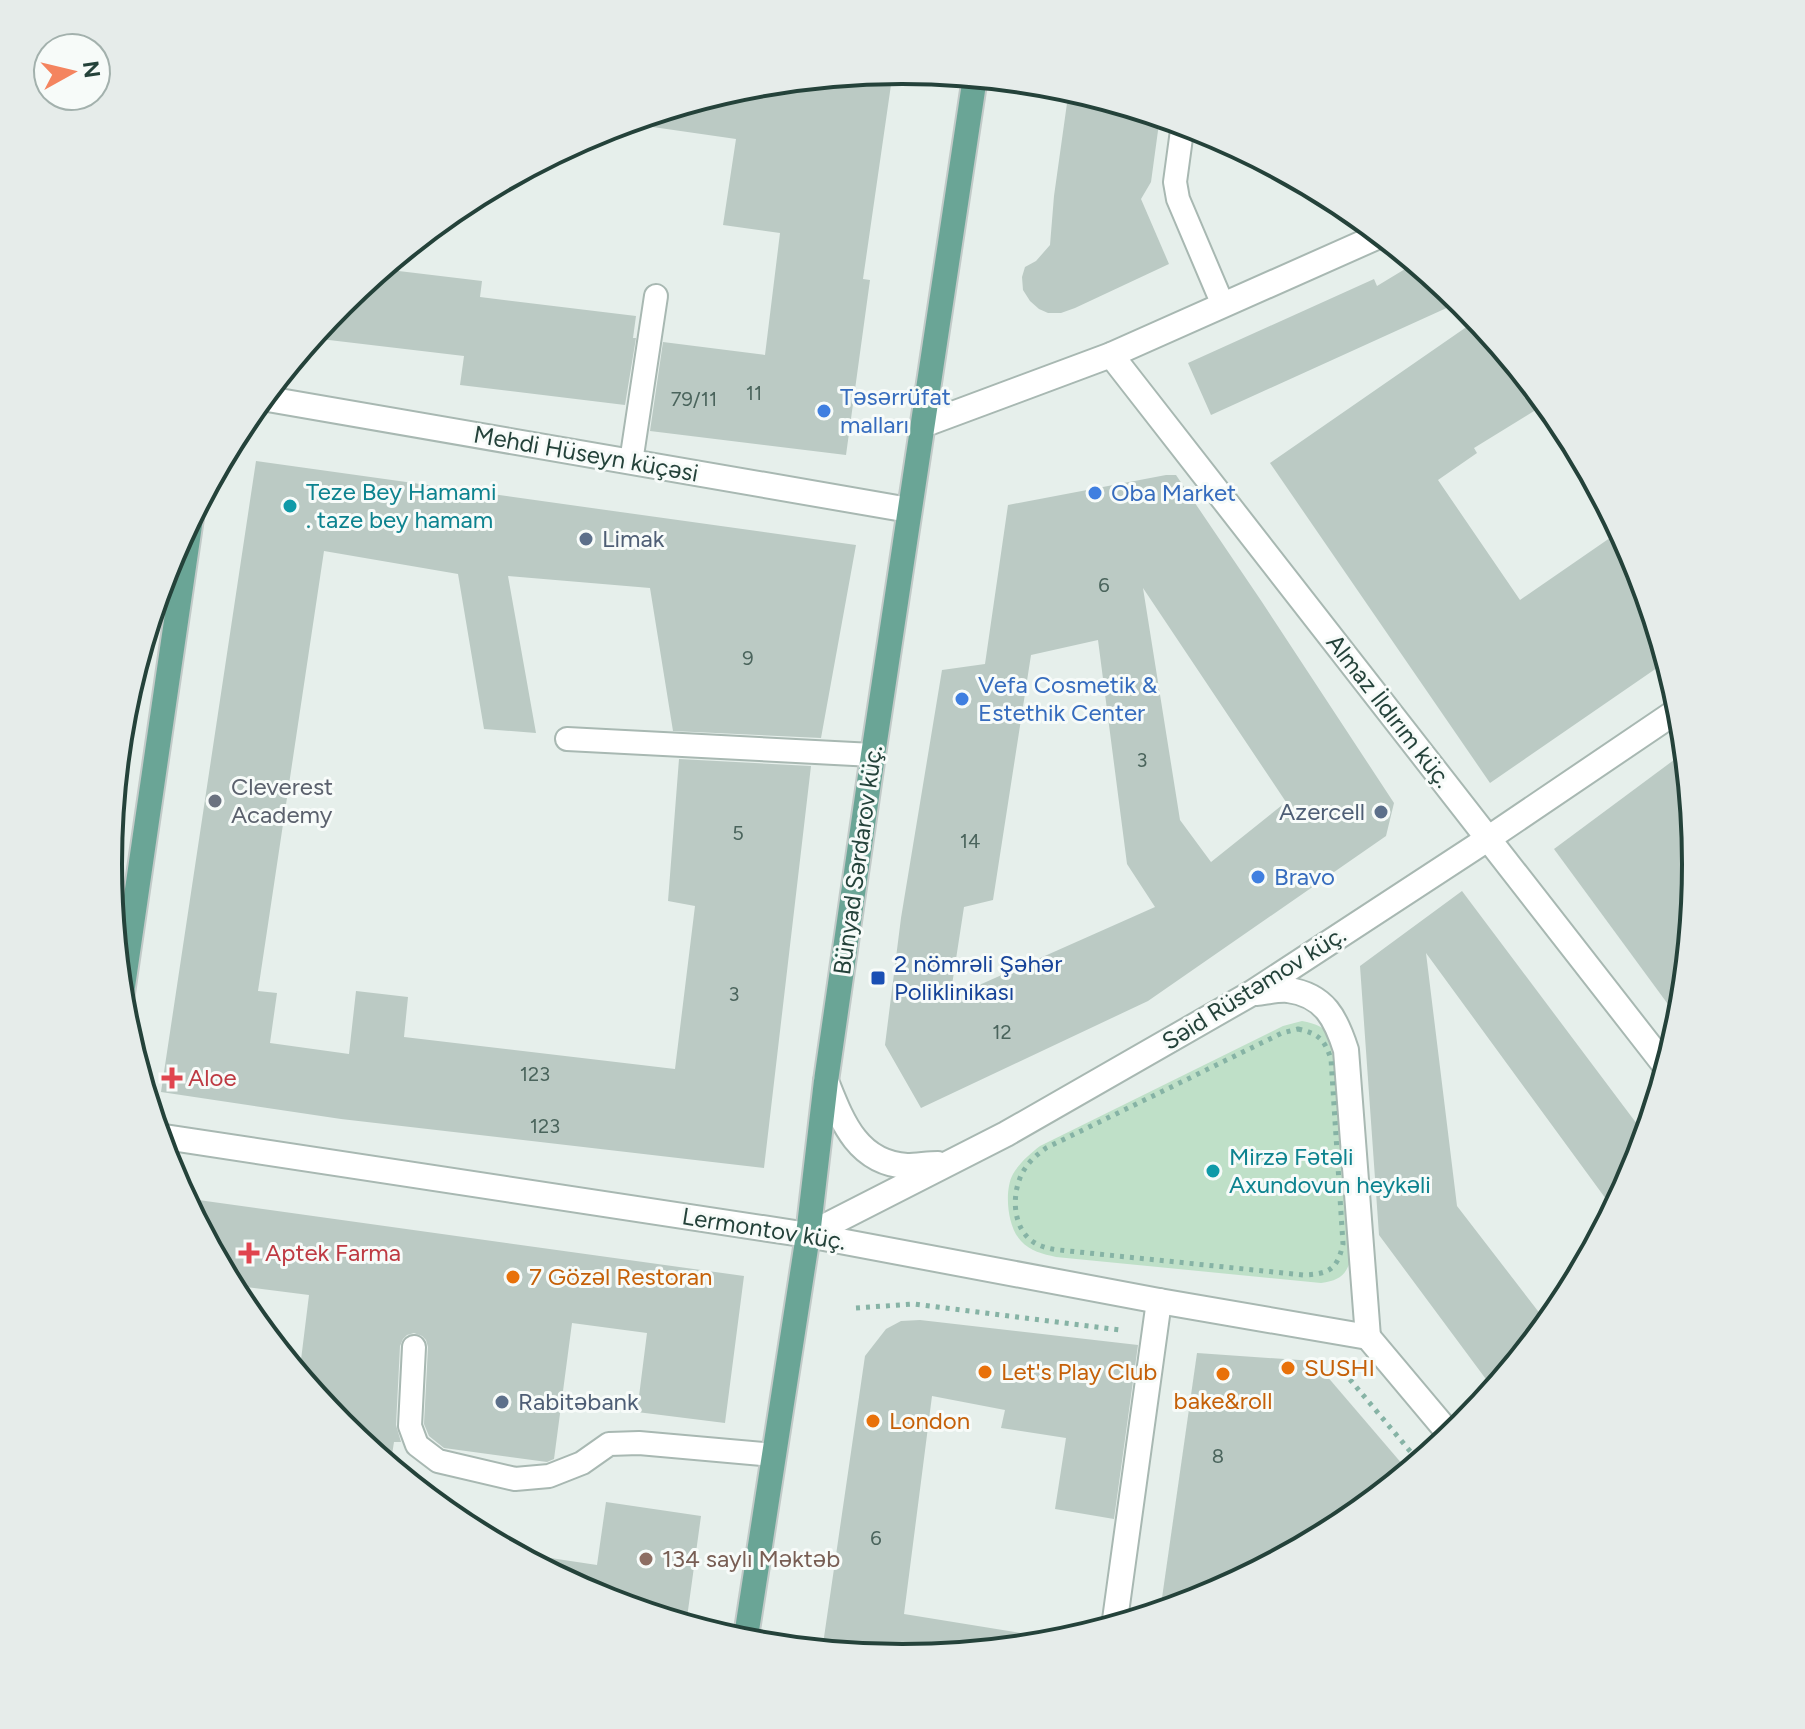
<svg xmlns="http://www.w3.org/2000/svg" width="1805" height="1729" viewBox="0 0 1805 1729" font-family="Figtree,sans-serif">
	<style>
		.green { fill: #bfe0c8 }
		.building { fill: #bbcac4; fill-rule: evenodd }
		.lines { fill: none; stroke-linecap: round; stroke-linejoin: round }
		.lane-casing { stroke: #a8b8b2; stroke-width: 26 }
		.street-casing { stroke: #a8b8b2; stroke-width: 28 }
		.primary-casing { stroke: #c2cac8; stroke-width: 28 }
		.path { stroke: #86b3a5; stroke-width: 5; stroke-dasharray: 4 6; stroke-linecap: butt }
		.lane { stroke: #fff; stroke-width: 22 }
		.street { stroke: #fff; stroke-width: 24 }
		.primary { stroke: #6aa596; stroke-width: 24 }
		.shop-dot { fill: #3f7fe0; stroke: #f7fbf9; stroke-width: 3 }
		.culture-dot { fill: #0f9aa8; stroke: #f7fbf9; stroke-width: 3 }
		.service-dot { fill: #5c6f8a; stroke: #f7fbf9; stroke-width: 3 }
		.worship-dot { fill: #6b7280; stroke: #f7fbf9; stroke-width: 3 }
		.transit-dot { fill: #1a4fb4; stroke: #f7fbf9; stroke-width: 3 }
		.health-dot { fill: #e0444e; stroke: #f7fbf9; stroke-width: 3 }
		.food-dot { fill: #e8710a; stroke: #f7fbf9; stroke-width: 3 }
		.education-dot { fill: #8d6e63; stroke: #f7fbf9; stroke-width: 3 }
		.labels { text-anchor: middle; stroke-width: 6; stroke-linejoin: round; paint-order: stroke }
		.number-label { font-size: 20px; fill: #4a645c }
		.shop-label { font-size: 24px; fill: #366cbe; stroke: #f7fbf9; text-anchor: start }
		.street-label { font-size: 24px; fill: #24423a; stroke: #f7fbf9 }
		.culture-label { font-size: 24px; fill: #0d838f; stroke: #f7fbf9; text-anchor: start }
		.service-label { font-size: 24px; fill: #4e5e75; stroke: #f7fbf9; text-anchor: start }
		.worship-label { font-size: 24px; fill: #5b616d; stroke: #f7fbf9; text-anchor: start }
		.transit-label { font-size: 24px; fill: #164399; stroke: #f7fbf9; text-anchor: start }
		.health-label { font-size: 24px; fill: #be3a42; stroke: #f7fbf9; text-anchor: start }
		.food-label { font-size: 24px; fill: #c56008; stroke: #f7fbf9; text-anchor: start }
		.education-label { font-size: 24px; fill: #785e54; stroke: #f7fbf9; text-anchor: start }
		.rim { fill: none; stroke: #24423a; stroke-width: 4 }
	</style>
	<rect width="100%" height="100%" fill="#e6efeb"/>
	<path class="green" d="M1302 1021C1330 1026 1333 1037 1339 1063L1351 1259C1345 1277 1339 1280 1321 1283L1056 1257C1043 1254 1030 1251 1021 1241 1007 1227 1004 1190 1013 1174 1020 1162 1030 1154 1040 1146L1283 1026Z"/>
	<g class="building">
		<path d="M893 71 863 279 870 280 846 455 650 431 663 342 765 355 780 233 723 225 736 139 625 123 748 85Z"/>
		<path d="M1069 89 1160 116 1151 182 1141 199 1169 264 1075 308 1061 313H1048L1039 309 1030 301 1023 290 1022 277 1025 267 1036 261 1050 245 1054 196Z"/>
		<path d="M1415 263 1462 301 1211 415 1188 363 1374 279 1377 286Z"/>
		<path d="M382 269 482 281 480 297 636 316 633 338H636L625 405 460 385 464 356 312 338 341 302Z"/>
		<path d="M1478 319 1547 403 1474 448 1477 453 1438 480 1520 600 1620 531 1637 561 1667 661 1490 783 1270 463Z"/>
		<path d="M256 461 856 545 821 738 673 731 650 588 508 576 536 733 484 729 458 574 324 551 258 991 277 993 270 1043 349 1054 356 991 408 997 404 1037 675 1069 695 906 668 901 679 759 811 766 764 1168 341 1119 161 1092Z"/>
		<path d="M1166 475H1176L1262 602 1394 803 1386 836 1148 1001 921 1108 885 1045 901 918 942 670 985 664 1008 505ZM1143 588 1286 802 1211 862 1180 820ZM1098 640 1127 864 1155 907 950 998 964 907 993 900 1031 655Z"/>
		<path d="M1686 751 1697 865 1681 1022 1554 849Z"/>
		<path d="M1462 891 1646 1136 1636 1169 1614 1210 1426 953 1457 1206 1548 1324 1494 1390 1379 1235 1360 966Z"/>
		<path d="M184 1198 744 1276 725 1423 637 1412 647 1333 572 1323 554 1459 547 1462 444 1448 429 1436 424 1424 428 1347 426 1340 422 1336 414 1333 407 1335 403 1339 400 1346 396 1425 401 1442H394L390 1467 340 1426 299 1376 309 1295 231 1285Z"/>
		<path d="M920 1320 1138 1345 1114 1519 1055 1509 1066 1438 1001 1428 1005 1410 932 1396 904 1614 1033 1635V1646L902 1659 822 1651 865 1356 886 1329 901 1321Z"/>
		<path d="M1197 1353 1314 1361 1409 1472 1344 1525 1206 1599 1160 1612Z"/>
		<path d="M606 1502 701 1516 686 1625 598 1598 522 1558 524 1554 597 1565Z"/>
	</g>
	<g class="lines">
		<g class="lane-casing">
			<g id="lane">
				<path d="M1183 123 1175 182 1178 199 1223 305"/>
				<path d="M631 462 656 296"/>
				<path d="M567 739 873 755"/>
				<path d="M414 1347 410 1426 417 1445 438 1461 515 1479 549 1476 582 1463 609 1444 639 1443 774 1455"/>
			</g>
		</g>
		<g class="street-casing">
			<g id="street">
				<path d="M1111 355 1667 1068"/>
				<path d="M262 398 909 510"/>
				<path d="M923 425 1111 355 1381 235"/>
				<path d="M1256 993C1266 992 1278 989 1288 990 1325 995 1336 1019 1346 1050L1368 1337"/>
				<path d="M826 1081C842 1121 857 1163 907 1166 917 1166 928 1164 938 1164"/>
				<path d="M158 1136 808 1235 1159 1301 1368 1337"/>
				<path d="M808 1235 1006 1134 1252 993 1489 838 1681 708"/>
				<path d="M1368 1337 1452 1437"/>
				<path d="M1114 1627 1159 1301"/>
			</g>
		</g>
		<g class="primary-casing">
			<g id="primary">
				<path d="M121 1000 191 518"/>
				<path d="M745 1643 808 1235 826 1081 873 755 975 77"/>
			</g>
		</g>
		<g class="path">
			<path d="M1298 1029C1319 1034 1324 1039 1331 1059L1343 1244C1337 1270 1329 1274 1303 1275L1059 1250C1050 1249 1042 1247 1035 1243 1011 1229 1011 1191 1024 1170 1030 1160 1038 1154 1046 1148L1282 1033Z"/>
			<path d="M856 1308 913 1304 1121 1330"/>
			<path d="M1337 1364 1420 1463"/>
		</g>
		<use href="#lane" class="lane"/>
		<use href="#street" class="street"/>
		<use href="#primary" class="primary"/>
	</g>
	<g class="shop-dot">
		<circle cx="824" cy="411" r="8"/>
		<circle cx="1095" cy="493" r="8"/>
		<circle cx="962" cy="699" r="8"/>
		<circle cx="1258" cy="877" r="8"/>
	</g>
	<g class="culture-dot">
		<circle cx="290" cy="506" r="8"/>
		<circle cx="1213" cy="1171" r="8"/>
	</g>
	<g class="service-dot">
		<circle cx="586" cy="539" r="8"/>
		<circle cx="1381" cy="812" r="8"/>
		<circle cx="502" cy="1402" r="8"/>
	</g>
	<circle class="worship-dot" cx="215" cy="801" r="8"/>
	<rect class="transit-dot" x="870" y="970" width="16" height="16" rx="4"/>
	<g class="health-dot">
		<path d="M168 1066h8v8h8v8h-8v8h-8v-8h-8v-8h8z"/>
		<path d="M245 1241h8v8h8v8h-8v8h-8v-8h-8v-8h8z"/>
	</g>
	<g class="food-dot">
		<circle cx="513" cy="1277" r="8"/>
		<circle cx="1288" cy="1368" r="8"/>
		<circle cx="985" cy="1372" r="8"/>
		<circle cx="1223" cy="1374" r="8"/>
		<circle cx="873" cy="1421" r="8"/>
	</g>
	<circle class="education-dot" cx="646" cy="1559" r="8"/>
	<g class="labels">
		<g class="number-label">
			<text x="754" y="400">11</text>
			<text x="694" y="406">79/11</text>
			<text x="1104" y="592">6</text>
			<text x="748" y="665">9</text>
			<text x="1142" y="767">3</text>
			<text x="738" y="840">5</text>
			<text x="970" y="848">14</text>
			<text x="734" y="1001">3</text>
			<text x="1002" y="1039">12</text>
			<text x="535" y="1081">123</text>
			<text x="545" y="1133">123</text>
			<text x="1218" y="1463">8</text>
			<text x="876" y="1545">6</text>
		</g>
		<g class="shop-label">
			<text x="840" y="405">Təsərrüfat<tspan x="840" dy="28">malları</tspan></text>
			<text x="1111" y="501">Oba Market</text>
			<text x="978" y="693">Vefa Cosmetik &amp;<tspan x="978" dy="28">Estethik Center</tspan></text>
			<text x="1274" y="885">Bravo</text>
		</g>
		<g class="street-label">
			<text transform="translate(586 454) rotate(10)" y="8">Mehdi Hüseyn küçəsi</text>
			<text transform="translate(1389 711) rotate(52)" y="8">Almaz İldırım küç.</text>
			<text transform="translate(858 860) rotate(-82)" y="8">Bünyad Sərdarov küç.</text>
			<text transform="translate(1254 988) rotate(-32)" y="8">Səid Rüstəmov küç.</text>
			<text transform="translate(764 1229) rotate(9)" y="8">Lermontov küç.</text>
		</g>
		<g class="culture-label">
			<text x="306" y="500">Teze Bey Hamami<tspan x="306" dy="28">. taze bey hamam</tspan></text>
			<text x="1229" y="1165">Mirzə Fətəli<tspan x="1229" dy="28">Axundovun heykəli</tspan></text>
		</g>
		<g class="service-label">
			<text x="602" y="547">Limak</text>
			<text x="1365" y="820" text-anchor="end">Azercell</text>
			<text x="518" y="1410">Rabitəbank</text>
		</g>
		<g class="worship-label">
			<text x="231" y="795">Cleverest<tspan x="231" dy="28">Academy</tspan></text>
		</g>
		<g class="transit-label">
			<text x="894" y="972">2 nömrəli Şəhər<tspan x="894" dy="28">Poliklinikası</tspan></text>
		</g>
		<g class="health-label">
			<text x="188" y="1086">Aloe</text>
			<text x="265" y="1261">Aptek Farma</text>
		</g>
		<g class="food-label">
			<text x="529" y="1285">7 Gözəl Restoran</text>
			<text x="1304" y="1376">SUSHI</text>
			<text x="1001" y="1380">Let's Play Club</text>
			<text x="1223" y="1409" text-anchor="middle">bake&amp;roll</text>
			<text x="889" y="1429">London</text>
		</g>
		<g class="education-label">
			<text x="662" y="1567">134 saylı Məktəb</text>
		</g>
	</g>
	<path d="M0 0H1805V1729H0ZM122 864a780 780 0 1 1 1560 0a780 780 0 1 1-1560 0Z" fill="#e6ecea" fill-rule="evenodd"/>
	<path class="rim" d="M122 864a780 780 0 1 1 1560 0a780 780 0 1 1-1560 0Z"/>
	<g transform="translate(72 72) rotate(82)"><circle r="38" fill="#f7fbf9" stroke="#a3b1ad" stroke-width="2"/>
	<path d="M0-6L14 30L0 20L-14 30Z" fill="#f4845f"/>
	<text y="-12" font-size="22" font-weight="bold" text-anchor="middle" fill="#24423a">N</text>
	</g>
</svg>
